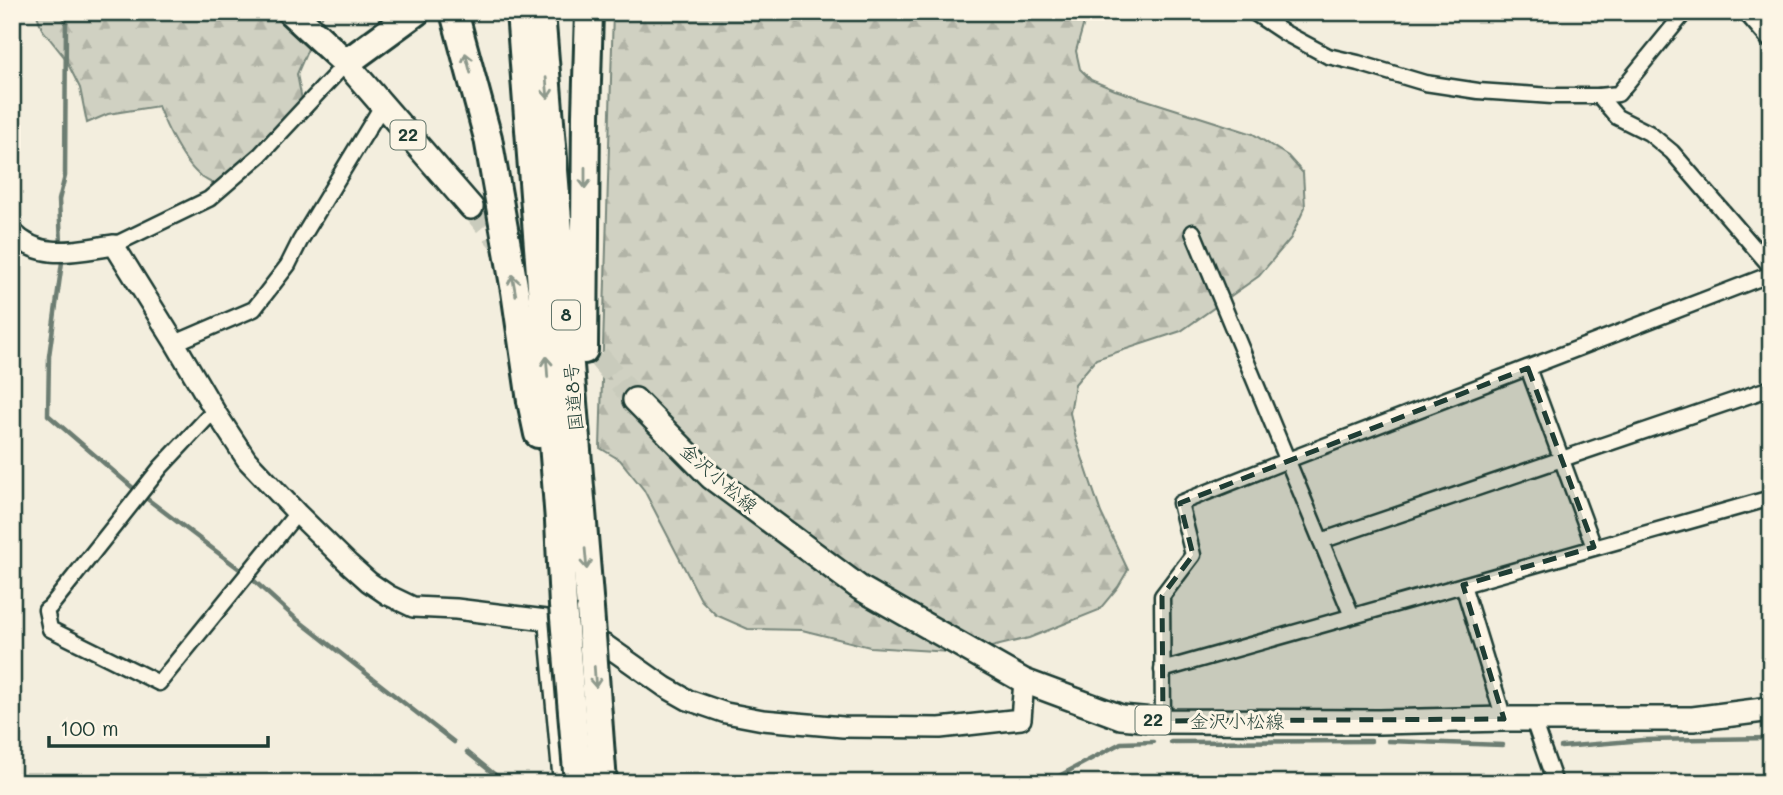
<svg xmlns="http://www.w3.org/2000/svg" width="1783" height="795" viewBox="0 0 1783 795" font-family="Mali,'Klee One',sans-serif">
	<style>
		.forest { fill: url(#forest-firs); stroke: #78877b; stroke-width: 2 }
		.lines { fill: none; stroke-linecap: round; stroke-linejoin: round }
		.stream { stroke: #6c7d72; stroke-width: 4.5 }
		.primary-tunnel { stroke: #c9cbbc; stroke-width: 23; stroke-dasharray: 23 11; stroke-linecap: butt }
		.street-casing { stroke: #1f3d34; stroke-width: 19 }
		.secondary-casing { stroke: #1f3d34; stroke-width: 24 }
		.primary-casing { stroke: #1f3d34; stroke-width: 28 }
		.highway-casing { stroke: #1f3d34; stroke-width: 32 }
		.street { stroke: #fcf5e5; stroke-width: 14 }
		.secondary { stroke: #fcf5e5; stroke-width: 19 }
		.primary { stroke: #fcf5e5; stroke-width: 23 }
		.highway { stroke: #fcf5e5; stroke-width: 26 }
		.highway-bridge-casing { stroke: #1f3d34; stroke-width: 32; stroke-linecap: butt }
		.highway-bridge { stroke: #fcf5e5; stroke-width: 26 }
		.oneway { stroke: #8e998c }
		.marked { fill: #1f3d34; fill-opacity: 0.2; stroke: #1f3d34; stroke-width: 5; stroke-dasharray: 14 9; stroke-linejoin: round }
		.labels { text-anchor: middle; stroke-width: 6; stroke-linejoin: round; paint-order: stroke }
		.shield { fill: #fcf5e5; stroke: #617469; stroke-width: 2 }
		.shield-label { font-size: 18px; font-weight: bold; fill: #1f3d34 }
		.street-label { font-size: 19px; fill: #1f3d34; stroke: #fcf5e5 }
	</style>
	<defs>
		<pattern id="forest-firs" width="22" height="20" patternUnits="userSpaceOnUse" patternTransform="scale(1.75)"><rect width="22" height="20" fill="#d0d1c2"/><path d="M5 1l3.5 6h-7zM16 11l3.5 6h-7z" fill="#b2b4a7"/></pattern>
	</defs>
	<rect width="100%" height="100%" fill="#f3eede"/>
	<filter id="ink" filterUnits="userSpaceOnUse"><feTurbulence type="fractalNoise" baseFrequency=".0143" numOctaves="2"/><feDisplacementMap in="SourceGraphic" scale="14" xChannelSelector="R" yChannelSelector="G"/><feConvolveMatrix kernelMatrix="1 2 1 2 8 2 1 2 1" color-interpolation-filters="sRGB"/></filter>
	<g filter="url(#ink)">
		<g class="forest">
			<path d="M36 12H324L297 74 303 105 223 189C217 185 209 182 203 178 184 165 166 127 158 106L108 114 87 123 80 88 65 58 42 29Z"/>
			<path d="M613 12H1087L1076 51 1080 69 1091 80 1115 90 1253 134 1288 156 1303 173 1305 207 1291 238 1259 276 1181 331 1096 359 1075 384 1070 413 1076 439 1101 513 1128 570 1118 587 1099 610 1029 638 966 653 870 647 802 630 748 629 716 615 701 600 644 490 620 460 600 448Z"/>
		</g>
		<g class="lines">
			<g class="stream">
				<path d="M57 12 66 19 65 176 59 200 61 244"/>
				<path d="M62 262 49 356 48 415 133 488"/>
				<path d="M146 498 242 571"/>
				<path d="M251 578 294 617 454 742"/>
				<path d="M1388 741 1503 745"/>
				<path d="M1171 742 1371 741"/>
				<path d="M1561 747 1643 740 1771 738"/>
				<path d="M467 752 505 783"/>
				<path d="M1046 783 1121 743 1153 742"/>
			</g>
			<g class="primary-tunnel">
				<path d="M471 207 546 296"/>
				<path d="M576 330 635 400"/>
			</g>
			<g class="street-casing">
				<g id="street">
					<path d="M1253 12 1283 32 1328 56 1358 63 1425 83 1478 91 1552 96H1599L1618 94 1685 12"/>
					<path d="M1745 12 1771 42"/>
					<path d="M1599 96 1617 117 1649 133 1672 152 1771 267"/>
					<path d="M1193 232 1352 616"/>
					<path d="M114 245 209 199 260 155 346 63"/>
					<path d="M175 343 254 309 288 265 300 241 382 106"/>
					<path d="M1528 368 1594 547"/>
					<path d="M216 413 206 419 161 467 50 607 46 610 50 629 159 683 297 513"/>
					<path d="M1321 541 1771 388"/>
					<path d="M1463 585 1504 719"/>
					<path d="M546 620 561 783"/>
					<path d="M1162 670 1771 498"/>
					<path d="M1533 720 1555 783"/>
					<path d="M1163 721 1162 596 1193 555 1180 503 1288 460 1771 274"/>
				</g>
			</g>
			<g class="secondary-casing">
				<path id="secondary" d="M12 232C41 262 77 250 114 245L175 343 216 413 247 460 297 513 349 564 369 582 388 595 413 607 456 609 546 620 576 630 607 646 665 687 688 700 726 713 763 720 843 727 940 728 1021 719 1024 681"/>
			</g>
			<g class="primary-casing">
				<g id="primary">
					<path d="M346 63 471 207"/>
					<path d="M635 400 711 477 860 588 1024 681 1121 717 1163 721 1379 722 1504 719H1693L1771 709"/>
				</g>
			</g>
			<g class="highway-casing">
				<g id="highway">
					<path d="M291 12 346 63 416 12"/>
					<path d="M454 12 488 138 515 291 531 401 538 434"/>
					<path d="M520 12 559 521 563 606"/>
					<path d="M541 12 590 609"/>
					<path d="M584 350 586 115 589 12"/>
				</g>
			</g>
			<use href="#street" class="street"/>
			<use href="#secondary" class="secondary"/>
			<use href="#primary" class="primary"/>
			<use href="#highway" class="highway"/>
			<g class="highway-bridge-casing">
				<g id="highway-bridge">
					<path d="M563 606 578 783"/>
					<path d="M590 609 603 783"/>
				</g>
			</g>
			<use href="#highway-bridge" class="highway-bridge"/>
		</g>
		<defs><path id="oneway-shaft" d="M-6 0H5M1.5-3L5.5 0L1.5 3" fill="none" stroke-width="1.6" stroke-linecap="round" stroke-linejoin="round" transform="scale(1.75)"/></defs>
		<g class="oneway">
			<use href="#oneway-shaft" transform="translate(468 63) rotate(-105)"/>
			<use href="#oneway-shaft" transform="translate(547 88) rotate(85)"/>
			<use href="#oneway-shaft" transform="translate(585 178) rotate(90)"/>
			<use href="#oneway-shaft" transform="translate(514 285) rotate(-100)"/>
			<use href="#oneway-shaft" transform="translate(547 367) rotate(-94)"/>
			<use href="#oneway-shaft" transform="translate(586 559) rotate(85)"/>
			<use href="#oneway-shaft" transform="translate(595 677) rotate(86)"/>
		</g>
	</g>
	<path class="marked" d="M1528 368 1594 547 1463 585 1504 719 1163 721 1162 596 1193 555 1180 503Z"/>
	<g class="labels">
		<g class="shield">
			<rect x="390.5" y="120.5" width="35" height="29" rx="5"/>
			<rect x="552" y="300.5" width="28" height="29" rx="5"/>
			<rect x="1135.5" y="705.5" width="35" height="29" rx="5"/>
		</g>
		<g class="shield-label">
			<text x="408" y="141">22</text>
			<text x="566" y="321">8</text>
			<text x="1153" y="726">22</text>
		</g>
		<g class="street-label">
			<text transform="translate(573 397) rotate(-95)" y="7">国道8号</text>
			<text transform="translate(719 478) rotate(41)" y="7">金沢小松線</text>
			<text x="1237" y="728">金沢小松線</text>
		</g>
	</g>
	<rect width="1783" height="795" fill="none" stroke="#fcf5e5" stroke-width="42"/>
	<rect x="21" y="21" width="1741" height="753" fill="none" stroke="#1f3d34" stroke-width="2.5" filter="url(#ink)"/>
	<path d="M49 736v10h219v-10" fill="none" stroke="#1f3d34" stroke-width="3.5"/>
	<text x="60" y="736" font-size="21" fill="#1f3d34" stroke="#fcf5e5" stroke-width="5" paint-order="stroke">100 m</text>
</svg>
